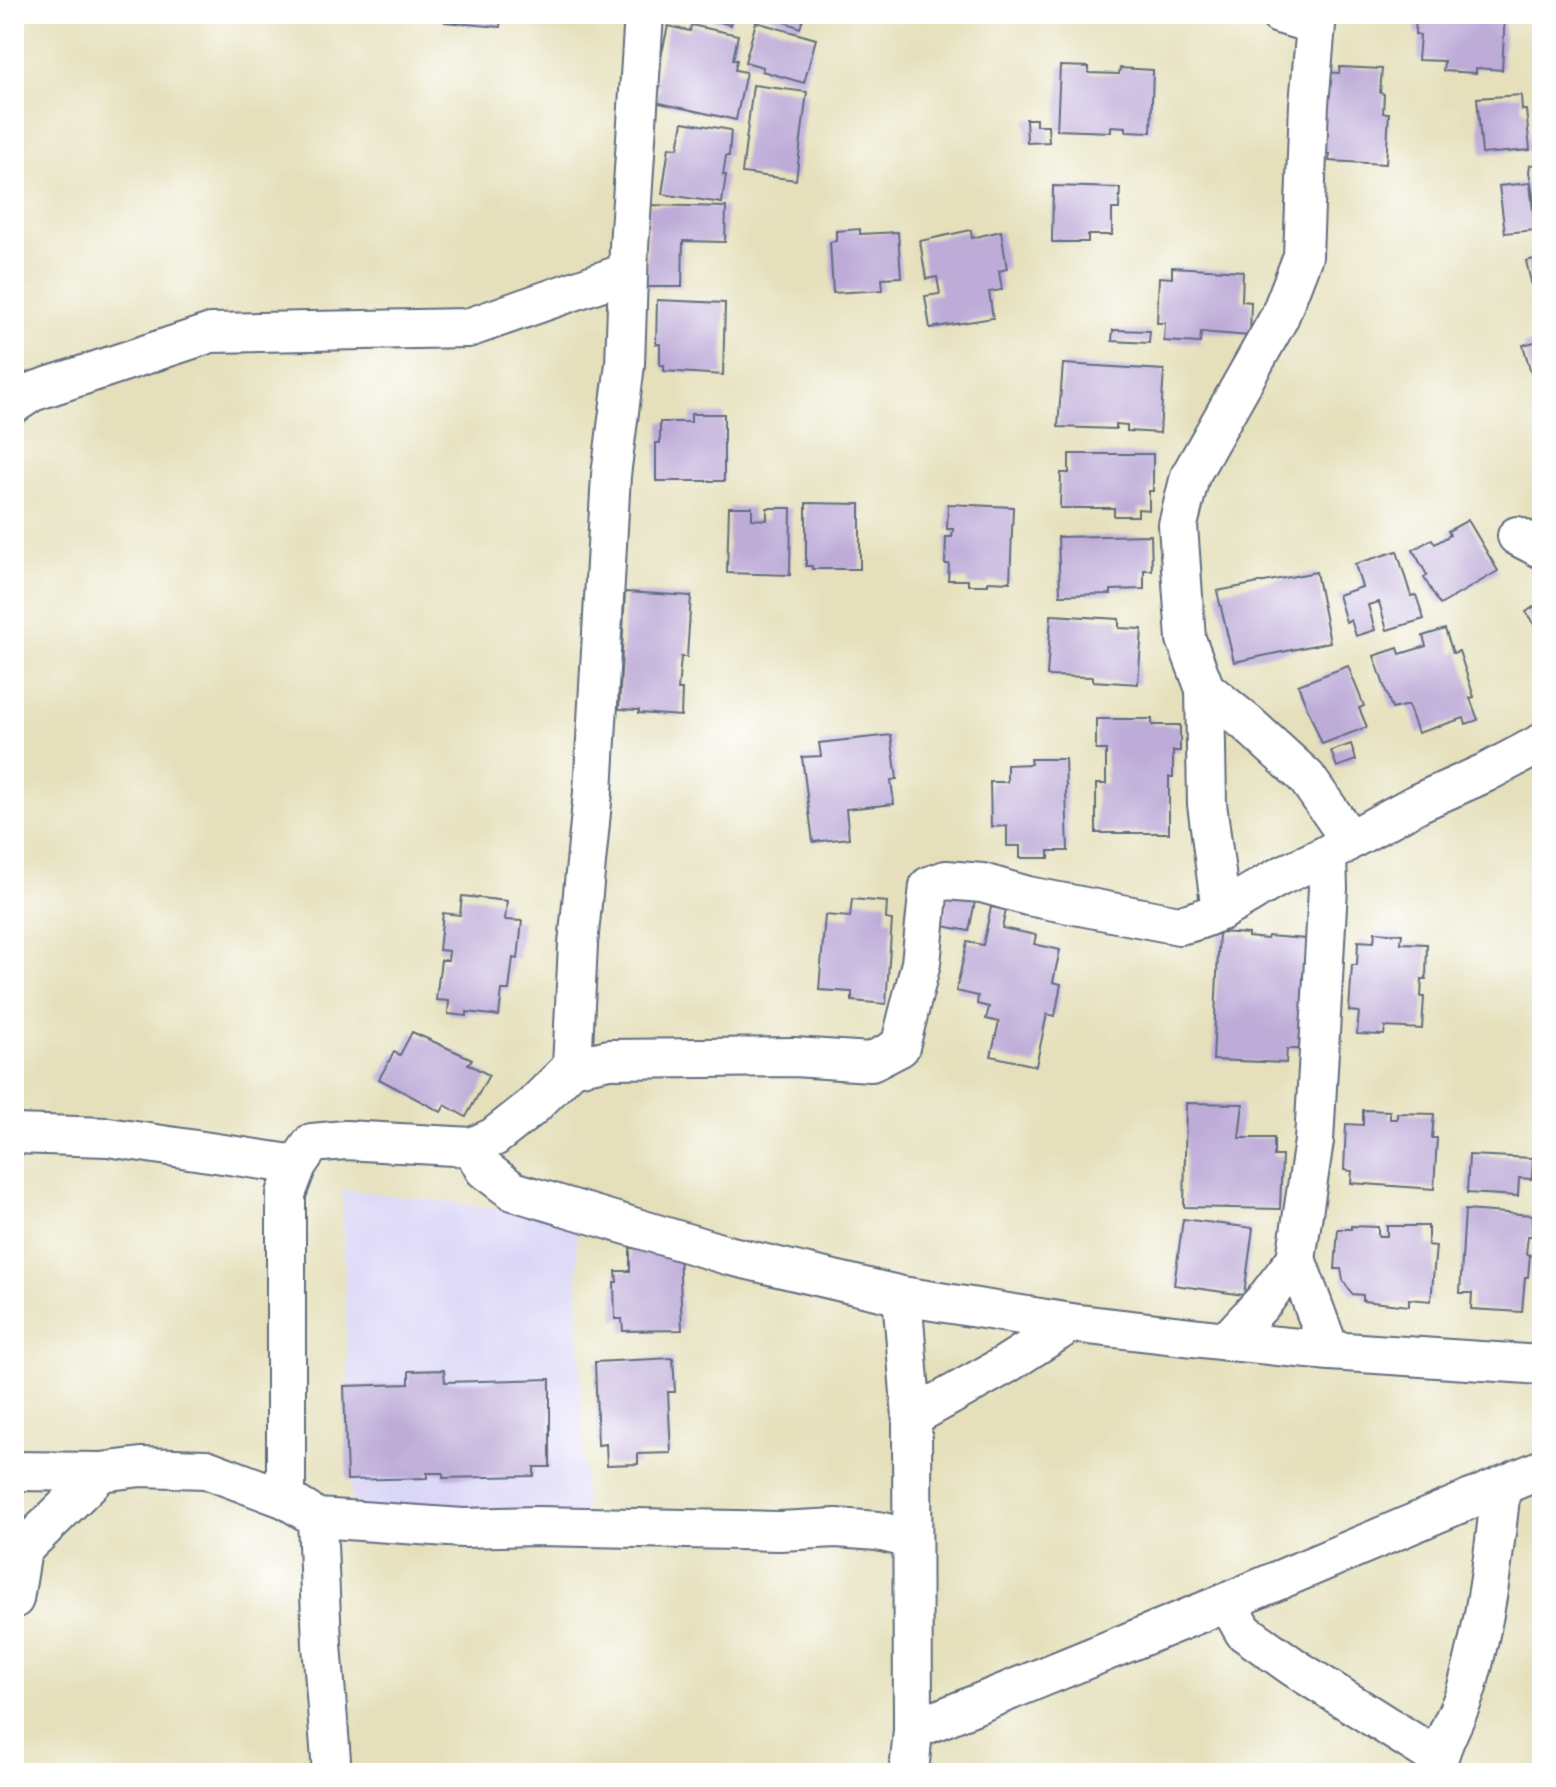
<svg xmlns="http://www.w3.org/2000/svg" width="1556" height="1787" viewBox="0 0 1556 1787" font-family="Mynerve,sans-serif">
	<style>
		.built { fill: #dad6f7 }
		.building { fill: #bdabd8 }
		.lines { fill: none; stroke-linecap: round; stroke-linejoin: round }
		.street-casing { stroke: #626d7f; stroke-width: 42 }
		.street { stroke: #fff; stroke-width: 38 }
	</style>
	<rect width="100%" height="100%" fill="#fff"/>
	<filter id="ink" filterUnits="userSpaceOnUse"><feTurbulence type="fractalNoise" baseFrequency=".0125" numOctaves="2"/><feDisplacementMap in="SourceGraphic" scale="16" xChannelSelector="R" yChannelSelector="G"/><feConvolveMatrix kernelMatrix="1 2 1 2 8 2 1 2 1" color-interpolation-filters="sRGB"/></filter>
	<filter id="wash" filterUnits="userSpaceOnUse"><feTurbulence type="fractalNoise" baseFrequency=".006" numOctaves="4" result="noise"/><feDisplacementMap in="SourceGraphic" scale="32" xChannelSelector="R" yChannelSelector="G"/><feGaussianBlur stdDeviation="1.8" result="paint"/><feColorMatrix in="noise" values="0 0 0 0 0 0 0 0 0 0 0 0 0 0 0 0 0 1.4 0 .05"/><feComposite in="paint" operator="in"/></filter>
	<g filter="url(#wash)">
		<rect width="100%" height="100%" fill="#e5e0bb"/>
		<path class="built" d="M342 1189 576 1218 585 1520 352 1507Z"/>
		<g id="blocks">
			<g class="building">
				<path d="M446 14H520V20L501 19 500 27 445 22Z"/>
				<path d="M694 14H733L730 25Z"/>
				<path d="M765 14H805L800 28Z"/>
				<path d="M1416 14H1505L1502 70 1476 68V73L1443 71 1444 61 1418 60 1420 35 1415 34Z"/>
				<path d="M756 22 816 39 804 83 762 71 763 67 745 62Z"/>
				<path d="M691 25 738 35 733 60H737L735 70 746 72 736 120 655 102 660 86 655 84 668 26 690 31Z"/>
				<path d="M1060 66 1089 67V73L1119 74 1120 68 1153 70 1151 132 1126 131V127L1111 126V132L1057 130Z"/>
				<path d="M1340 67 1382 69 1380 93 1384 94 1383 113H1389L1386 164 1329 161 1330 154 1317 153 1322 72 1339 73Z"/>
				<path d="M753 85 807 92 796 180 742 173Z"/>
				<path d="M1521 95 1522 110H1526L1530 150 1482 154 1477 98Z"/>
				<path d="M1026 119H1036V125H1048L1049 142 1027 143Z"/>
				<path d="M683 122 731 130 729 156H726L723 175H726L722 203 662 194 669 147 678 148Z"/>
				<path d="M1542 163V232H1539L1529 172 1530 165Z"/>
				<path d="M1530 183 1535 230 1505 233 1499 186Z"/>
				<path d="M1053 186 1120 188 1119 209H1112V235H1088V242H1052Z"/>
				<path d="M649 205 726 207 725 242 683 241 682 287H646Z"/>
				<path d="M860 229V234L898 232 901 277 882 278 883 290 833 293 830 242 836 241V231Z"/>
				<path d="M971 230 972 238 1001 231 1007 269 999 271 1002 290 989 292 993 318 930 328 925 296 940 294 937 277 926 279 920 241Z"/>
				<path d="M1542 257V324H1541L1526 261Z"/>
				<path d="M1172 267 1243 271 1242 301 1251 302 1250 336 1201 332 1200 343 1164 341 1165 323H1157L1159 277 1172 278Z"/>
				<path d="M657 300 725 303 723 375 664 371V365H660V344H656Z"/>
				<path d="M1113 330 1150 331 1149 343 1112 341Z"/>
				<path d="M1542 340V395L1538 397 1523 345Z"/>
				<path d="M1063 364 1164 370 1160 433 1127 431V425L1116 424V429L1058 427Z"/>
				<path d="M691 414H724V481H656V443H660V422H691Z"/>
				<path d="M1069 454H1153V491H1149V510L1138 509V516H1114V508H1060L1061 473H1069Z"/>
				<path d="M806 503 860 504V569H812V566H806Z"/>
				<path d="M948 504 1013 507 1010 582 988 581V585H968V580H948L949 564H945L946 537H952L953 529H947Z"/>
				<path d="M729 507H752V519L767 520V508H791L790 575 727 573Z"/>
				<path d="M1468 520 1498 571 1440 605 1424 578 1427 575 1413 550 1432 539 1435 544 1450 535 1448 531Z"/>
				<path d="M1151 535 1152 570H1144V589L1111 590V594L1060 595 1058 537Z"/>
				<path d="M1397 551 1411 596 1416 595 1424 619 1387 630 1379 602 1368 605 1375 630 1356 636 1351 620 1346 622 1338 595 1362 587 1355 564Z"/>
				<path d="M1316 572 1330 642 1234 662 1217 591Z"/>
				<path d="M625 592 691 596 687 657H681L678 690H682L681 716 639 713V710L619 709Z"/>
				<path d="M1542 601V637L1526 612Z"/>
				<path d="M1051 615 1119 619V628L1142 629 1138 684 1093 681V677L1047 676Z"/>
				<path d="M1445 629 1453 653 1459 651 1474 697 1470 698 1478 720 1466 724 1464 718 1418 733 1408 705 1392 709 1374 656 1398 648 1400 654 1426 646 1423 636Z"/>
				<path d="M1348 666 1364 706 1359 708 1367 727 1322 744 1298 685Z"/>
				<path d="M1096 719H1152V725H1180V751H1173V777H1169V833H1096V784H1106V750H1096Z"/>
				<path d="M891 735 897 779 891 780 894 804 846 809 849 838 813 842 802 757 821 756 819 743Z"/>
				<path d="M1351 744 1356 760 1337 767 1331 751Z"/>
				<path d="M1030 759H1065L1068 851H1049V858H1020V846H1007V826L991 827 990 782H1007V765L1031 764Z"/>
				<path d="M949 891 976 896 969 931 943 926Z"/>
				<path d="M462 896 507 901 505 920 522 921 518 959 513 958 509 990H502L499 1016 467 1012V1016L448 1014 449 1001 436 1000 441 960H448L449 951 439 950 443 913 460 915Z"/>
				<path d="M852 899 887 902 886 919 892 920 886 1004 852 1001V992L819 990 825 915 850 917Z"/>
				<path d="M991 907 1006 910 1002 928 1036 935 1034 944 1060 950 1053 982 1061 984 1055 1016 1047 1014 1036 1066 991 1056 999 1022 986 1019 989 1007 977 1004 978 996 956 991 967 942 983 945Z"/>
				<path d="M1219 932 1248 934V937L1267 939 1268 936 1306 939 1299 1049H1287L1286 1063 1213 1060Z"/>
				<path d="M1375 932 1402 934 1401 943 1427 944 1426 979H1422L1421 997H1424L1422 1029 1385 1027 1384 1035 1357 1034 1359 1012 1349 1011 1352 965H1357L1358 941 1374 942Z"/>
				<path d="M412 1032 472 1059 468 1064 489 1075 466 1117 445 1105 441 1112 379 1079 394 1052 400 1055Z"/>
				<path d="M1186 1103 1243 1104 1239 1138H1274V1156H1282L1280 1209 1184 1207Z"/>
				<path d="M1363 1110 1390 1111V1119H1397V1113L1434 1114 1432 1138H1437L1434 1189 1351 1183 1352 1171 1344 1170 1346 1124 1363 1125Z"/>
				<path d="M1469 1155 1533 1158 1532 1179 1519 1178 1518 1196 1467 1193Z"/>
				<path d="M1465 1210 1533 1215 1532 1236H1528L1526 1254 1530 1255 1528 1277H1525L1522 1312 1471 1309 1472 1293H1460Z"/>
				<path d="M1183 1219 1253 1228 1244 1295 1174 1285Z"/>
				<path d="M1351 1226 1378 1227V1236H1387V1226H1428V1245L1436 1246 1431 1301 1409 1299V1306L1363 1301V1295L1352 1294 1343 1280 1341 1269H1335L1338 1229H1351Z"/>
				<path d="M630 1248 679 1249 682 1330 623 1331 622 1319H615L614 1282H617L616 1271H630Z"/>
				<path d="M673 1358 675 1392H668L671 1453 638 1454V1464L607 1465 606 1444 598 1445 595 1362Z"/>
				<path d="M444 1370 445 1382 550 1379V1467H534V1476L443 1478V1473H427V1478L347 1480 344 1386 409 1384V1371Z"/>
			</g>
		</g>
	</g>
	<g filter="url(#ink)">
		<use href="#blocks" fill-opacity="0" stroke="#626d7f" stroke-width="2"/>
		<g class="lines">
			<g class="street-casing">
				<g id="street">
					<path d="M1279 14 1316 25 1309 104 1303 256 1279 318 1190 476 1178 525 1186 639 1205 689 1248 724 1306 777 1350 840 1418 803 1485 773 1542 743"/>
					<path d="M14 404 32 392 211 333 468 328 628 272"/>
					<path d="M1517 536 1542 549"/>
					<path d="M1205 689 1207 804 1221 911"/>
					<path d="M572 1067 609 1059 794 1057 871 1062 900 1047 921 963 929 886 946 880 982 883 1028 896 1179 925C1217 918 1245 895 1279 877 1305 864 1326 858 1350 840"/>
					<path d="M14 1134 108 1137 297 1165"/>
					<path d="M472 1147 484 1169 513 1191 727 1255 902 1296 1071 1323 1227 1341 1330 1351 1542 1365"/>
					<path d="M1296 1259 1330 1351"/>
					<path d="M902 1296 912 1417 913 1730 909 1773"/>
					<path d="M1227 1341 1264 1301 1296 1259 1314 1141 1328 888 1327 857"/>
					<path d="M912 1417 1005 1365 1071 1323"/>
					<path d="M14 1471 101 1472"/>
					<path d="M286 1499V1194L297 1165 312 1143 345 1140 472 1147 494 1137 532 1107 572 1067 578 944 593 792 611 475 625 364 629 247 644 14"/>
					<path d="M317 1518 322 1644 332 1773"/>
					<path d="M14 1599 22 1550 101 1472 141 1467 206 1469 286 1499 317 1518 463 1528 537 1526 780 1531 836 1528 878 1531 912 1539"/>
					<path d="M1227 1602 1244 1632 1295 1668 1438 1758"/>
					<path d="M913 1730 1227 1602 1542 1469"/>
					<path d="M1436 1773C1439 1742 1459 1716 1467 1687 1486 1621 1494 1555 1501 1488"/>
				</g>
			</g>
			<use href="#street" class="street"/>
		</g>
	</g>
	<rect width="1556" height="1787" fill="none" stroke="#fff" stroke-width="48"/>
</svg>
